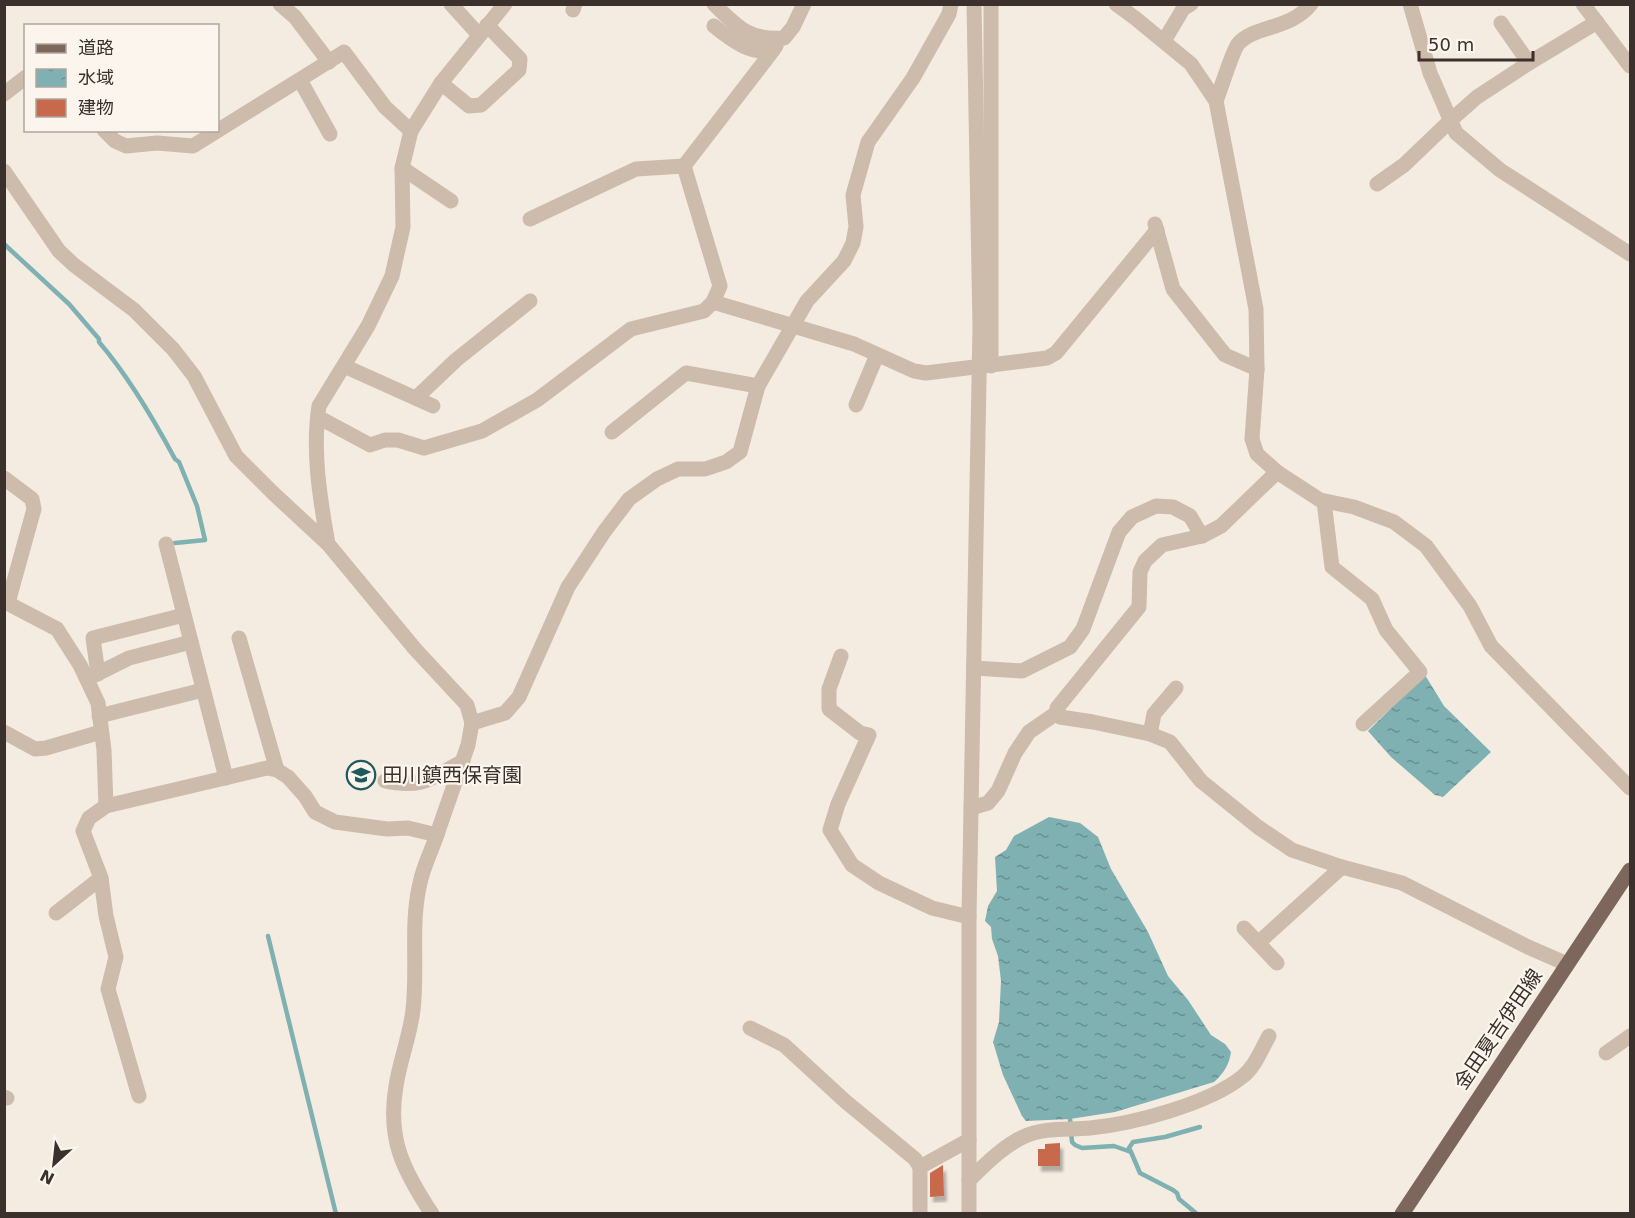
<svg xmlns="http://www.w3.org/2000/svg" width="1635" height="1218" viewBox="0 0 1635 1218" font-family="'DejaVu Sans','Noto Sans JP',sans-serif">
	<style>
		.water { fill: url(#water-ripples) }
		.lines { fill: none; stroke-linecap: round; stroke-linejoin: round }
		.stream { stroke: #7fb0b2; stroke-width: 4.5 }
		.building { fill: #c8694b; filter: url(#shadow) }
		.minor { stroke: #cdbbac; stroke-width: 15 }
		.major { stroke: #7d675c; stroke-width: 15 }
		.labels { text-anchor: middle; stroke-width: 4.5; stroke-linejoin: round; paint-order: stroke }
		.poi-label { font-size: 20px; fill: #3b302b; stroke: #fbf5ee; text-anchor: start }
		.street-label { font-size: 20px; fill: #3b302b; stroke: #fbf5ee }
	</style>
	<defs>
		<pattern id="water-ripples" width="26" height="14" patternUnits="userSpaceOnUse" patternTransform="scale(1.5)"><rect width="26" height="14" fill="#7fb0b2"/><path d="M2 4q2-2 4 0t4 0M15 11q2-2 4 0t4 0" fill="none" stroke="#699091"/></pattern>
		<filter id="shadow"><feDropShadow dx="3" dy="5.5" stdDeviation="1.5" flood-color="#0004"/></filter>
	</defs>
	<rect width="100%" height="100%" fill="#f4ebe1"/>
	<g class="water">
		<path d="M1425 675 1444 706 1491 752 1443 797 1435 795 1391 757 1368 731Z"/>
		<path d="M1049 817 1080 823 1098 837 1111 869 1148 932 1168 976 1188 1000 1211 1035 1225 1044 1231 1052C1229 1065 1224 1073 1214 1082L1115 1112 1070 1119 1026 1121 1022 1116 1003 1075 993 1042 999 1022 1001 981 998 956 992 939 991 927 985 921 988 906 997 891 995 857 1006 850 1014 836Z"/>
	</g>
	<g class="lines">
		<g class="stream">
			<path d="M4 244 69 304 99 339V342C129 377 153 418 175 459L179 462 197 506 205 540 175 543"/>
			<path d="M268 936 336 1214"/>
			<path d="M1070 1119 1072 1142 1075 1145 1082 1148 1114 1146 1131 1152 1140 1173 1173 1190 1177 1193 1179 1199 1197 1214"/>
			<path d="M1131 1152 1129 1148 1133 1142 1165 1137 1200 1127"/>
		</g>
	</g>
	<g class="building">
		<path d="M1060 1143V1166H1038V1149H1045V1144Z"/>
		<path d="M943 1165 944 1196 930 1197V1173Z"/>
	</g>
	<g class="lines">
		<g class="minor">
			<path d="M280 4 295 17 329 62"/>
			<path d="M451 4 479 35"/>
			<path d="M714 4C737 27 750 41 784 38L793 27 804 4"/>
			<path d="M1116 4 1135 18 1191 64 1216 101 1256 309 1257 369 1252 439 1257 454 1277 472 1320 500 1354 507 1394 522 1426 546 1470 606 1491 646 1630 788"/>
			<path d="M1410 4 1430 73 1456 133 1500 170 1630 254"/>
			<path d="M1583 4 1630 66"/>
			<path d="M573 10 575 4"/>
			<path d="M1501 23 1529 63 1597 22"/>
			<path d="M714 26C730 39 756 60 776 46"/>
			<path d="M1164 41 1183 9 1191 4"/>
			<path d="M300 80 330 134"/>
			<path d="M441 83 469 106 481 105 519 70 520 59 487 25"/>
			<path d="M4 94 26 77"/>
			<path d="M1216 101C1221 89 1232 52 1238 44 1254 25 1291 30 1311 4"/>
			<path d="M104 130 115 141 126 146 157 143 193 146 344 52 385 107 411 131"/>
			<path d="M402 168 451 201"/>
			<path d="M4 171 59 251 74 265 134 310 173 349 194 376 236 456 273 493 328 544 415 649 467 705 472 723 468 745C457 777 446 808 435 840 430 854 423 868 420 883 410 924 418 968 413 1010 410 1036 400 1060 396 1086 387 1139 403 1170 432 1214"/>
			<path d="M1377 184 1404 165 1451 120 1477 97 1529 63"/>
			<path d="M530 219 636 169 684 166"/>
			<path d="M1155 224 1173 289 1225 355 1257 369"/>
			<path d="M713 302 854 344 914 371 926 373 1047 358 1056 353 1157 230"/>
			<path d="M344 366 433 406"/>
			<path d="M991 366V4"/>
			<path d="M416 398 456 360 530 301"/>
			<path d="M856 405 877 355"/>
			<path d="M318 417 370 445 385 440H398L424 448 482 431 537 400 631 329 704 311 713 302 720 286 684 166 774 49"/>
			<path d="M612 432 686 373 758 386"/>
			<path d="M1277 472 1221 526 1202 536 1162 545 1145 561 1140 572 1139 607 1057 708 1060 717 1093 722 1150 734 1170 742 1201 781 1258 827 1292 850 1342 867 1402 883 1528 947 1567 964"/>
			<path d="M4 478 32 499 34 509 9 599 11 605 57 629 80 665 98 703 104 750 106 806"/>
			<path d="M1324 501 1332 567 1372 599 1386 630 1420 672 1363 724"/>
			<path d="M166 544 226 778"/>
			<path d="M328 544C320 499 312 451 319 406L368 326 392 276 403 227 402 168 411 131 441 83 505 4"/>
			<path d="M239 638 277 770"/>
			<path d="M841 656 829 689V709L860 733 869 735 838 804 830 830 852 865 879 883 932 908 969 917"/>
			<path d="M974 668 1022 671 1070 647 1083 629 1119 532 1132 517 1156 506 1173 507 1190 516 1202 536"/>
			<path d="M98 674 93 638 184 615"/>
			<path d="M89 678 129 658 191 642"/>
			<path d="M99 716 203 690"/>
			<path d="M472 723 505 713 519 697 568 587 604 532 629 499 657 479 678 469H705L726 462 740 452 758 386 807 301 844 261 853 243 856 227 853 195 868 142 913 78 949 14 951 4"/>
			<path d="M4 732 35 749 46 748 101 732"/>
			<path d="M1150 734 1154 714 1176 688"/>
			<path d="M385 781C423 789 431 778 463 761"/>
			<path d="M971 808 988 803 998 791 1015 753 1029 732 1058 712"/>
			<path d="M56 913 101 878"/>
			<path d="M1244 928 1277 963"/>
			<path d="M1258 943 1342 867"/>
			<path d="M750 1028 784 1045 845 1101 915 1159 920 1167"/>
			<path d="M1606 1053 1630 1036"/>
			<path d="M139 1096 108 989 116 957 106 916 101 878 83 831 89 818 106 806 267 768 277 770 288 777 305 796 315 812 335 822 387 829 408 828 437 835"/>
			<path d="M4 1097 7 1098"/>
			<path d="M969 1180C985 1165 1002 1147 1023 1137 1044 1127 1068 1130 1090 1128 1133 1124 1208 1104 1242 1077 1255 1067 1261 1050 1269 1036"/>
			<path d="M920 1214V1167L969 1140"/>
			<path d="M969 1214V917L980 326 974 4"/>
		</g>
		<path class="major" d="M1402 1214 1630 870"/>
	</g>
	<defs>
		<g id="school-ring" transform="scale(1.5)"><circle r="9.5" fill="#fbf5ee" stroke="#1f5a5e" stroke-width="1.5"/><path d="M0-5L7-2L0 1L-7-2ZM-4 1L0 2.5L4 1V4Q0 6-4 4Z" fill="#1f5a5e"/></g>
	</defs>
	<g fill-rule="evenodd">
		<use href="#school-ring" x="361" y="775"/>
	</g>
	<g class="labels">
		<g class="poi-label">
			<text x="382" y="782">田川鎮西保育園</text>
		</g>
		<g class="street-label">
			<text transform="translate(1498 1029) rotate(-56)" y="7">金田夏吉伊田線</text>
		</g>
	</g>
	<rect width="1635" height="1218" fill="none" stroke="#3b302b" stroke-width="12"/>
	<rect x="24" y="24" width="195" height="108" fill="#fbf5ee" stroke="#aea6a0" stroke-width="1.5"/>
	<rect x="36" y="44" width="30" height="9" fill="#7d675c" stroke="#aea6a0" stroke-width="1.5"/>
	<text x="78" y="54" font-size="18" fill="#3b302b">道路</text>
	<rect x="36" y="69" width="30" height="18" fill="url(#water-ripples)" stroke="#aea6a0" stroke-width="1.5"/>
	<text x="78" y="84" font-size="18" fill="#3b302b">水域</text>
	<rect x="36" y="99" width="30" height="18" fill="#c8694b" stroke="#aea6a0" stroke-width="1.5"/>
	<text x="78" y="114" font-size="18" fill="#3b302b">建物</text>
	<g transform="translate(54 1164) rotate(207)" stroke="#fbf5ee" stroke-width="4.5" paint-order="stroke">
	<path d="M0-4.5L10 22L0 15L-10 22Z" fill="#3b302b"/>
	<text y="-9" font-size="16" font-weight="bold" text-anchor="middle" fill="#3b302b">N</text>
	</g>
	<path d="M1419 51v9h114v-9" fill="none" stroke="#3b302b" stroke-width="3"/>
	<text x="1428" y="51" font-size="18" fill="#3b302b" stroke="#fbf5ee" stroke-width="4.5" paint-order="stroke">50 m</text>
</svg>
